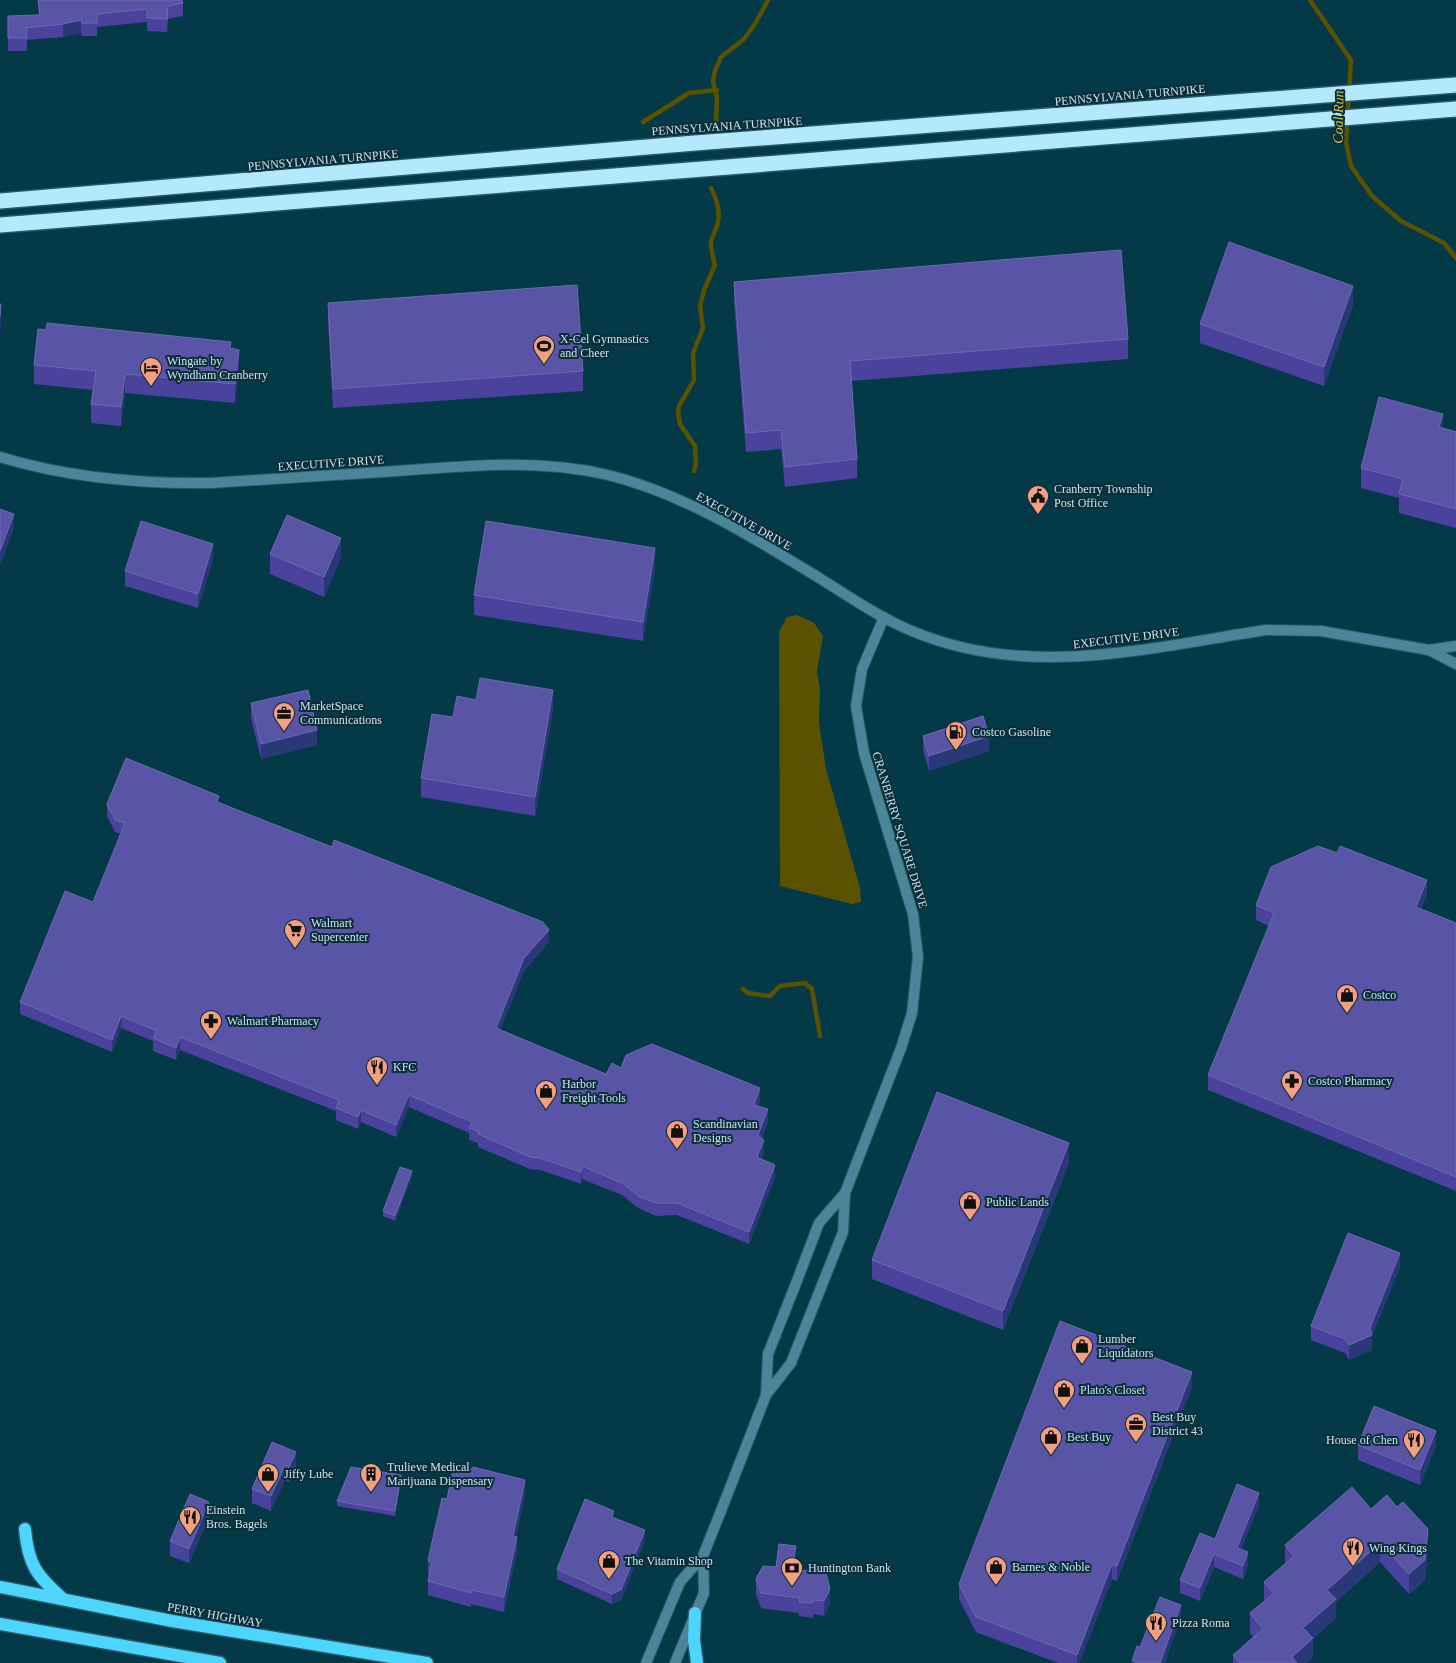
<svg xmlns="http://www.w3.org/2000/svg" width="1456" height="1663" viewBox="0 0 1456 1663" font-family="Georgia,serif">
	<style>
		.water { fill: #5b5200 }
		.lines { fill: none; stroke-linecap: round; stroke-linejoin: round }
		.stream { stroke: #5b5200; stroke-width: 4.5 }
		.street-casing { stroke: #285966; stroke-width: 12 }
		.primary-casing { stroke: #285966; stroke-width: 15 }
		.highway-casing { stroke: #285966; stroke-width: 18 }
		.street { stroke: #4a8599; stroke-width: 10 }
		.primary { stroke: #4cd5ff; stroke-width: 12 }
		.highway { stroke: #b4e9fd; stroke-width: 15 }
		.wall { fill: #4b429d }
		.shaded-wall { fill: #293877 }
		.building { fill: #5954a6; stroke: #6b6ab1 }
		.labels { text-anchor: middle; stroke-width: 4; stroke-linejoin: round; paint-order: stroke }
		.street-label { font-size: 12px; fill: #cce4ed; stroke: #092e3a }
		.poi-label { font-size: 12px; fill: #cce4ed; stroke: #092e3a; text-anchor: start }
		.water-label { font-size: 14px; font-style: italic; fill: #d6c646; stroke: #092e3a }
	</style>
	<rect width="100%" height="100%" fill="#043a48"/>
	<path class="water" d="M797 615 814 623 823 636 817 671 820 690 819 723 826 769 860 888 861 902 852 904 780 886 779 632 787 617Z"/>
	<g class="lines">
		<g class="stream">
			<path d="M1310 0 1351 60 1346 142 1351 166 1372 196 1401 221 1444 243 1456 258"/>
			<path d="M716 121 717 98 713 81 715 71 721 57 744 39 755 24 768 0"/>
			<path d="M643 122 689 93 717 90"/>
			<path d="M694 471 696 464 695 446 680 424 678 413 679 406 694 380 693 353 703 328 700 306 704 290 715 265C713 257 711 250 711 242 712 236 715 232 717 226 721 214 717 199 711 188"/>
			<path d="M743 989 748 993 770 996 780 986 805 983 812 989 820 1036"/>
		</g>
		<g class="street-casing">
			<g id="street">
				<path d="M0 457C69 478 139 484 211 483 268 479 325 476 382 472 458 467 532 457 608 475 684 494 749 535 816 576 847 595 878 617 912 631 1028 680 1147 648 1266 630L1321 631 1429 650 1456 646"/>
				<path d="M1429 650 1456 664"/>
				<path d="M766 1395 768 1354 795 1286 819 1223 845 1193"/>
				<path d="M646 1663 680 1582 703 1556"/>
				<path d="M675 1663 704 1593 703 1556 726 1498 766 1395 791 1363 843 1232 845 1193 901 1048 912 1013 918 957 913 914 864 753 856 706 862 669 884 617"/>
			</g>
		</g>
		<g class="primary-casing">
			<g id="primary">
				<path d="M25 1529C28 1565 37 1576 63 1599"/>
				<path d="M0 1587 172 1621 427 1663"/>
				<path d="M695 1613 694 1640 697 1663"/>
				<path d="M0 1624 220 1663"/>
			</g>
		</g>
		<g class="highway-casing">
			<g id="highway">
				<path d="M0 201 695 143 1456 85"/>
				<path d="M0 225 1456 109"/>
			</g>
		</g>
		<use href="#street" class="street"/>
		<use href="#primary" class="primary"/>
		<use href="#highway" class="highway"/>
	</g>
	<g class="wall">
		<path d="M38 0 183 3V16L168 19 167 32 147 31V22L97 27V36H82L81 33 63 37 27 40V51H8V16L39 15Z"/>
		<path d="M734 282 1128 339V359L851 381 857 459V478L785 487 781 449 746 452 734 301Z"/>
		<path d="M328 303 583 371V391L333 408 328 322Z"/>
		<path d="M1353 305 1324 386 1200 343V324Z"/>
		<path d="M231 348 239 369 235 403 125 393 121 426 91 423V404L93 390 34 384V365Z"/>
		<path d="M1443 428 1456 431V528L1399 513V498L1361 488V468Z"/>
		<path d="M270 554 341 557 324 597 270 574Z"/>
		<path d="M213 559 198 608 125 586V571Z"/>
		<path d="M655 567 643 641 474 615V595Z"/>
		<path d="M476 700 553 709 535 816 421 797V778L453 717Z"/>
		<path d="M251 703 317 745 261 759 251 718Z"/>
		<path d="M923 736 989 751 929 771 923 750Z"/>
		<path d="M219 802 549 942 524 971 500 1030 606 1074 621 1068 760 1101 758 1106 768 1122 762 1138 764 1152 761 1159 775 1177 749 1244 677 1215 656 1216 638 1208 622 1195 582 1179 581 1184 540 1170 530 1169 478 1147V1143L469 1140V1133L409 1107 396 1137 361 1122 358 1129 336 1120V1111L180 1050 176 1060 153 1051V1041L121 1028 112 1052 20 1014V1002L93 902 121 834 115 832 107 816V804Z"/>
		<path d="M1427 895 1421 909 1456 923V1191L1208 1090V1075L1269 926 1256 920V905Z"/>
		<path d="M1069 1163 1003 1330 872 1279V1260Z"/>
		<path d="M412 1176 395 1221 383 1216V1211Z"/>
		<path d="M1400 1267 1372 1336V1350L1349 1360 1345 1353 1311 1340V1326Z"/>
		<path d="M1192 1387 1117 1581 1112 1579 1079 1663H1058L976 1632 959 1599V1584Z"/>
		<path d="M272 1442 296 1467 289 1482 285 1480 271 1511 252 1503V1489Z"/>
		<path d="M1358 1445 1436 1446 1420 1485 1358 1460Z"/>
		<path d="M401 1480 395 1516 337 1506V1501Z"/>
		<path d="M525 1495 516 1536 517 1551 504 1612 471 1604V1607L428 1595V1581L429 1575 428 1574V1560L447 1499Z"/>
		<path d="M1259 1505 1241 1549 1248 1565 1243 1579 1214 1567 1200 1601 1180 1593V1580L1215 1539Z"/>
		<path d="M1371 1509 1428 1549 1425 1580 1409 1594 1380 1562 1336 1602V1618L1313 1639V1657L1306 1663H1233V1655L1253 1637 1250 1633V1613L1264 1601V1582L1285 1564V1545Z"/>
		<path d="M209 1517 189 1563 170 1556V1541Z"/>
		<path d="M614 1518 645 1540 621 1600 612 1604 557 1579V1569Z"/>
		<path d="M796 1561 794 1570 830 1604 824 1616 814 1614 813 1618 799 1616V1613L761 1608 756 1594V1579L776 1567Z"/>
	</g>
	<g class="shaded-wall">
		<path d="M81 20V33L63 37V24Z"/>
		<path d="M1353 286V305L1324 386V367Z"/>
		<path d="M1 304V324L0 336V316Z"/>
		<path d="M239 350V369L235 403V384Z"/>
		<path d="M125 374V393L121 426V407Z"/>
		<path d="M1443 414V433L1439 427Z"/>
		<path d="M14 514V529L0 566V551Z"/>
		<path d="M341 538V557L324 597V577Z"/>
		<path d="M213 544V559L198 608V594Z"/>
		<path d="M655 548V567L643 641V622Z"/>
		<path d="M553 690V709L535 816V797Z"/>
		<path d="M317 730V745L261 759V744Z"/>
		<path d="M989 736V751L929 771V756Z"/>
		<path d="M1427 880V895L1416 922V907Z"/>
		<path d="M549 930V942L524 971 496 1040V1028L524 958Z"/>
		<path d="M121 1016V1028L112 1052V1040Z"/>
		<path d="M180 1037V1050L176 1060V1048Z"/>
		<path d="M760 1088V1101L754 1117V1105Z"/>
		<path d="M409 1095V1107L396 1137V1125Z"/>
		<path d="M768 1109V1122L758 1148V1135Z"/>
		<path d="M361 1110V1122L358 1129V1117Z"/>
		<path d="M764 1140V1152L757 1170V1157Z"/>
		<path d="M1069 1143V1163L1003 1330V1311Z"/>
		<path d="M775 1165V1177L749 1244V1232Z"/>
		<path d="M582 1166V1179L581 1184V1172Z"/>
		<path d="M412 1171V1176L395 1221V1216Z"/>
		<path d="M1400 1253V1267L1372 1336V1350L1349 1360V1345L1370 1328Z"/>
		<path d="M1192 1372V1387L1117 1581V1566Z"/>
		<path d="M1436 1431V1446L1420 1485V1470Z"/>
		<path d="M296 1452V1467L289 1482V1467Z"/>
		<path d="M285 1465V1480L271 1511V1496Z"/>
		<path d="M401 1475V1480L395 1516V1511Z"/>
		<path d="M525 1480V1495L513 1550V1536Z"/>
		<path d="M1259 1493V1505L1237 1560V1548Z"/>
		<path d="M209 1502V1517L189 1563V1549Z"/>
		<path d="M1428 1529V1549L1425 1580 1409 1594V1574Z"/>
		<path d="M645 1530V1540L621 1600 612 1604V1594Z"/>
		<path d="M517 1537V1551L504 1612V1597Z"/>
		<path d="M1380 1543V1562L1336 1602V1618L1313 1639V1657L1306 1663H1292V1657L1303 1628 1327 1590Z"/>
		<path d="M796 1546V1561L792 1584V1569Z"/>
		<path d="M1248 1552V1565L1243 1579V1566Z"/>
		<path d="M1214 1554V1567L1200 1601V1588Z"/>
		<path d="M1112 1564V1579L1079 1663H1077V1655Z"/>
		<path d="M830 1589V1604L824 1616V1601Z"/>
		<path d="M1181 1605V1619L1165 1663H1160Z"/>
	</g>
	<g class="building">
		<path d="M38 0H182L183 3 168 6 167 19 147 18V9L97 14V23H82L81 20 63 24 26 28 27 38H8V16L40 15Z"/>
		<path d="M1229 242 1353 286 1324 367 1200 324Z"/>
		<path d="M1121 250 1128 339 850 361 857 459 785 467 781 430 746 433 734 282Z"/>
		<path d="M577 285 583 371 333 389 328 303Z"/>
		<path d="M0 304H1L0 316Z"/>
		<path d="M47 323 231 342 230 348 239 350 235 384 125 374 121 407 91 404 96 371 34 365 38 329 46 330Z"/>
		<path d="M1379 397 1443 414 1439 427 1456 432V509L1399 494 1403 479 1361 468Z"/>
		<path d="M0 509 14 514 0 551Z"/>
		<path d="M287 515 341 538 324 577 270 554Z"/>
		<path d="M141 521 213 544 198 594 125 571Z"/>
		<path d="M486 521 655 548 643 622 474 595Z"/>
		<path d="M480 678 553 690 535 797 421 778 432 714 453 717 457 696 476 700Z"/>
		<path d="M308 690 317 730 261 744 251 703Z"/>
		<path d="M983 716 989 736 929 756 923 736Z"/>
		<path d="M126 758 219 796 217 802 332 847 334 840 543 922 549 930 524 958 496 1028 606 1074 612 1063 621 1068 626 1055 652 1044 760 1088 754 1105 768 1109 758 1135 764 1140 757 1157 775 1165 749 1232 677 1203H656L638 1196 622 1183 582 1166 581 1172 540 1158 530 1157 478 1134V1131L469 1128 472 1122 409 1095 396 1125 361 1110 358 1117 336 1108 339 1100 180 1037 176 1048 153 1038 157 1031 121 1016 112 1040 20 1002 65 891 93 902 125 823 115 820 107 804Z"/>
		<path d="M1318 846 1337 853 1340 846 1427 880 1416 907 1456 923V1177L1208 1075 1274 913 1256 905 1271 867Z"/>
		<path d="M937 1092 1069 1143 1003 1311 872 1260Z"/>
		<path d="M400 1167 412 1171 395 1216 383 1211Z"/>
		<path d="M1348 1233 1400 1253 1370 1328 1372 1335 1349 1345 1345 1339 1311 1326Z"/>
		<path d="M1060 1321 1192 1372 1117 1566 1112 1564 1077 1655 976 1617 959 1584Z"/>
		<path d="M1374 1406 1436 1431 1420 1470 1358 1445Z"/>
		<path d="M272 1442 296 1452 289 1467 285 1465 271 1496 252 1489Z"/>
		<path d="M454 1465 473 1469V1467L525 1480 513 1536 517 1537 504 1597 471 1590V1593L428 1581 432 1563 428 1560 442 1498 447 1499Z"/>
		<path d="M351 1467 401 1475 395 1511 337 1501Z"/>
		<path d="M1237 1484 1259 1493 1237 1548 1248 1552 1243 1566 1214 1554 1200 1588 1180 1580 1200 1533 1215 1539Z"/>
		<path d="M1352 1487 1371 1509 1387 1495 1397 1507 1403 1502 1428 1529 1425 1560 1409 1574 1380 1543 1327 1590 1336 1599 1303 1628 1313 1638 1292 1657 1297 1663H1240L1233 1655 1263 1629 1250 1613 1274 1593 1264 1582 1294 1556 1285 1545Z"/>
		<path d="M190 1494 209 1502 189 1549 170 1541Z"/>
		<path d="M585 1499 614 1511 612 1517 645 1530 621 1590 612 1594 557 1569Z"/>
		<path d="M779 1544 796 1546 792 1569 826 1573 830 1589 824 1601 814 1600 813 1603 799 1602 800 1598 761 1593 756 1579 763 1566 776 1567Z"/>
		<path d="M1160 1597 1181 1605 1160 1663H1137L1132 1661 1137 1646 1140 1647Z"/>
	</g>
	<defs>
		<g id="stadium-pin" transform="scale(1.125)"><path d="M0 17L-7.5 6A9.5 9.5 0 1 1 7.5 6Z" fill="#f2a080" stroke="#092e3a"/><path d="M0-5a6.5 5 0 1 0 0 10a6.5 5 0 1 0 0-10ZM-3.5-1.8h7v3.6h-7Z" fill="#111"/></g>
		<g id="hotel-pin" transform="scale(1.125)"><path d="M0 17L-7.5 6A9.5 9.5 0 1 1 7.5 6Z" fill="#f2a080" stroke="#092e3a"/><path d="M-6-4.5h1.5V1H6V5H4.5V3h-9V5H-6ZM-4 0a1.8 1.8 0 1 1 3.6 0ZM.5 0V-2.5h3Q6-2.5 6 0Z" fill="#111"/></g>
		<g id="civic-pin" transform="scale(1.125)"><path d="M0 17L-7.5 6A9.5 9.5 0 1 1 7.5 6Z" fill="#f2a080" stroke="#092e3a"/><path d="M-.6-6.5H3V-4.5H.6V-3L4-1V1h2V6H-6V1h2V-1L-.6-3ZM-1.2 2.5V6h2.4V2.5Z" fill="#111"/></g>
		<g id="office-pin" transform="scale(1.125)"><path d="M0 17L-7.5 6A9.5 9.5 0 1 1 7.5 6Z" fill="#f2a080" stroke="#092e3a"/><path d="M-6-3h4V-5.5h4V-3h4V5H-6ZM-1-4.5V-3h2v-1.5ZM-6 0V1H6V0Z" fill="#111"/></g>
		<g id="fuel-pin" transform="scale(1.125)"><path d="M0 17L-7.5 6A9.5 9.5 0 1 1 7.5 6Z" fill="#f2a080" stroke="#092e3a"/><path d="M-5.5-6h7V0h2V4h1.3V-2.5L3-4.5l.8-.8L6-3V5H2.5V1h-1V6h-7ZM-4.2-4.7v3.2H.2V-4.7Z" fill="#111"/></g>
		<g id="supermarket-pin" transform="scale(1.125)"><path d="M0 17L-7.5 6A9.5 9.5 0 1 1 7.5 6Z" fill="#f2a080" stroke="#092e3a"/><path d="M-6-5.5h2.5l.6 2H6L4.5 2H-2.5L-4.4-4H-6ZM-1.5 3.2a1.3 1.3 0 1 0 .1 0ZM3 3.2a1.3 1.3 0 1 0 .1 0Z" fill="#111"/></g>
		<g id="shop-pin" transform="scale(1.125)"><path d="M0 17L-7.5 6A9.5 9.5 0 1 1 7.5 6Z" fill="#f2a080" stroke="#092e3a"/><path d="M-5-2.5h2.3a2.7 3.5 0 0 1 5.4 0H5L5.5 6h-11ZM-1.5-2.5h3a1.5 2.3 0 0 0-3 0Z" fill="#111"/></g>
		<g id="pharmacy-pin" transform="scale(1.125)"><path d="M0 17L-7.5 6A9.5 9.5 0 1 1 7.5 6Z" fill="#f2a080" stroke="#092e3a"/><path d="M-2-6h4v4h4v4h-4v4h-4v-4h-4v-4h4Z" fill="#111"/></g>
		<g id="restaurant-pin" transform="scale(1.125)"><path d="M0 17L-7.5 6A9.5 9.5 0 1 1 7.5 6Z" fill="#f2a080" stroke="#092e3a"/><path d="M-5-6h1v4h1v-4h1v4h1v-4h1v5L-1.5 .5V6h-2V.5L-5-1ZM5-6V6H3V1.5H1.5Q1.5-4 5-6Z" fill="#111"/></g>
		<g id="building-pin" transform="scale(1.125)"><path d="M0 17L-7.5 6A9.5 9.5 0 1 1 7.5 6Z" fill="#f2a080" stroke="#092e3a"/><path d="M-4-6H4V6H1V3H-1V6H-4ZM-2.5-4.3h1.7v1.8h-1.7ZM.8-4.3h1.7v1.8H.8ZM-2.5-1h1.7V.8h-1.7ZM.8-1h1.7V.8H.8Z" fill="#111"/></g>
		<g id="bank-pin" transform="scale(1.125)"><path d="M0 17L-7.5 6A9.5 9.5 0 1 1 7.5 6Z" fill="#f2a080" stroke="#092e3a"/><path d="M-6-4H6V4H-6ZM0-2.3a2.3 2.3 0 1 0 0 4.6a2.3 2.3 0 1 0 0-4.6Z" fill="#111"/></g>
	</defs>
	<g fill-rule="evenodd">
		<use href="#stadium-pin" x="544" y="346"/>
		<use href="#hotel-pin" x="151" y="368"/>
		<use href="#civic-pin" x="1038" y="496"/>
		<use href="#office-pin" x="284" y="713"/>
		<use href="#fuel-pin" x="956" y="732"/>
		<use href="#supermarket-pin" x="295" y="930"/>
		<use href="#shop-pin" x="1347" y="995"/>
		<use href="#pharmacy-pin" x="211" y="1021"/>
		<use href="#restaurant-pin" x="377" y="1067"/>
		<use href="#pharmacy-pin" x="1292" y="1081"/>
		<use href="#shop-pin" x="546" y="1091"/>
		<use href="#shop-pin" x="677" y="1131"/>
		<use href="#shop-pin" x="970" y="1202"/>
		<use href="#shop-pin" x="1082" y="1346"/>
		<use href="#shop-pin" x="1064" y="1390"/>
		<use href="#office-pin" x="1136" y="1424"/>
		<use href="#shop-pin" x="1051" y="1437"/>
		<use href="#restaurant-pin" x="1414" y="1440"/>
		<use href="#shop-pin" x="268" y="1474"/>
		<use href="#building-pin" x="371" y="1474"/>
		<use href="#restaurant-pin" x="190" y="1517"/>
		<use href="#restaurant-pin" x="1353" y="1548"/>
		<use href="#shop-pin" x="609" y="1561"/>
		<use href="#shop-pin" x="996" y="1567"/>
		<use href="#bank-pin" x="792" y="1568"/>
		<use href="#restaurant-pin" x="1156" y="1623"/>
	</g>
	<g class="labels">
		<g class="street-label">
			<text transform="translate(1130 95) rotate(-5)" y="4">PENNSYLVANIA TURNPIKE</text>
			<text transform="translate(727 126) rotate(-4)" y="4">PENNSYLVANIA TURNPIKE</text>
			<text transform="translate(323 160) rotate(-5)" y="4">PENNSYLVANIA TURNPIKE</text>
			<text transform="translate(331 463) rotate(-4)" y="4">EXECUTIVE DRIVE</text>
			<text transform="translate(744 521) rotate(29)" y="4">EXECUTIVE DRIVE</text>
			<text transform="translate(1126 638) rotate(-7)" y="4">EXECUTIVE DRIVE</text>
			<text transform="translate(900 830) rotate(73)" y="4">CRANBERRY SQUARE DRIVE</text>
			<text transform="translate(215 1615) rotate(10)" y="4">PERRY HIGHWAY</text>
		</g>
		<g class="poi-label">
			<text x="560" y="343">X-Cel Gymnastics<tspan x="560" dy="14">and Cheer</tspan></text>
			<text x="167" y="365">Wingate by<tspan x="167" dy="14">Wyndham Cranberry</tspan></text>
			<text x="1054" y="493">Cranberry Township<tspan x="1054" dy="14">Post Office</tspan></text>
			<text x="300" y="710">MarketSpace<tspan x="300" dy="14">Communications</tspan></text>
			<text x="972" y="736">Costco Gasoline</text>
			<text x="311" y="927">Walmart<tspan x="311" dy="14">Supercenter</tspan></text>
			<text x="1363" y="999">Costco</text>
			<text x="227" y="1025">Walmart Pharmacy</text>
			<text x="393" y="1071">KFC</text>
			<text x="1308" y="1085">Costco Pharmacy</text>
			<text x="562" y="1088">Harbor<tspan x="562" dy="14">Freight Tools</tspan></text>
			<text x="693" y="1128">Scandinavian<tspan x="693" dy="14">Designs</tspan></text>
			<text x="986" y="1206">Public Lands</text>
			<text x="1098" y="1343">Lumber<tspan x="1098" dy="14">Liquidators</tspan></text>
			<text x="1080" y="1394">Plato's Closet</text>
			<text x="1152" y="1421">Best Buy<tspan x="1152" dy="14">District 43</tspan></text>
			<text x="1067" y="1441">Best Buy</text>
			<text x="1398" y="1444" text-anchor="end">House of Chen</text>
			<text x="387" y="1471">Trulieve Medical<tspan x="387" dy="14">Marijuana Dispensary</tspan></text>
			<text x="284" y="1478">Jiffy Lube</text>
			<text x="206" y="1514">Einstein<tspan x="206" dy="14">Bros. Bagels</tspan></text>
			<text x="1369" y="1552">Wing Kings</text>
			<text x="625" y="1565">The Vitamin Shop</text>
			<text x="1012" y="1571">Barnes &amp; Noble</text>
			<text x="808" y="1572">Huntington Bank</text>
			<text x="1172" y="1627">Pizza Roma</text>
		</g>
		<g class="water-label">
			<text transform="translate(1338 117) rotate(-89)" y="5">Coal Run</text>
		</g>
	</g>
</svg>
